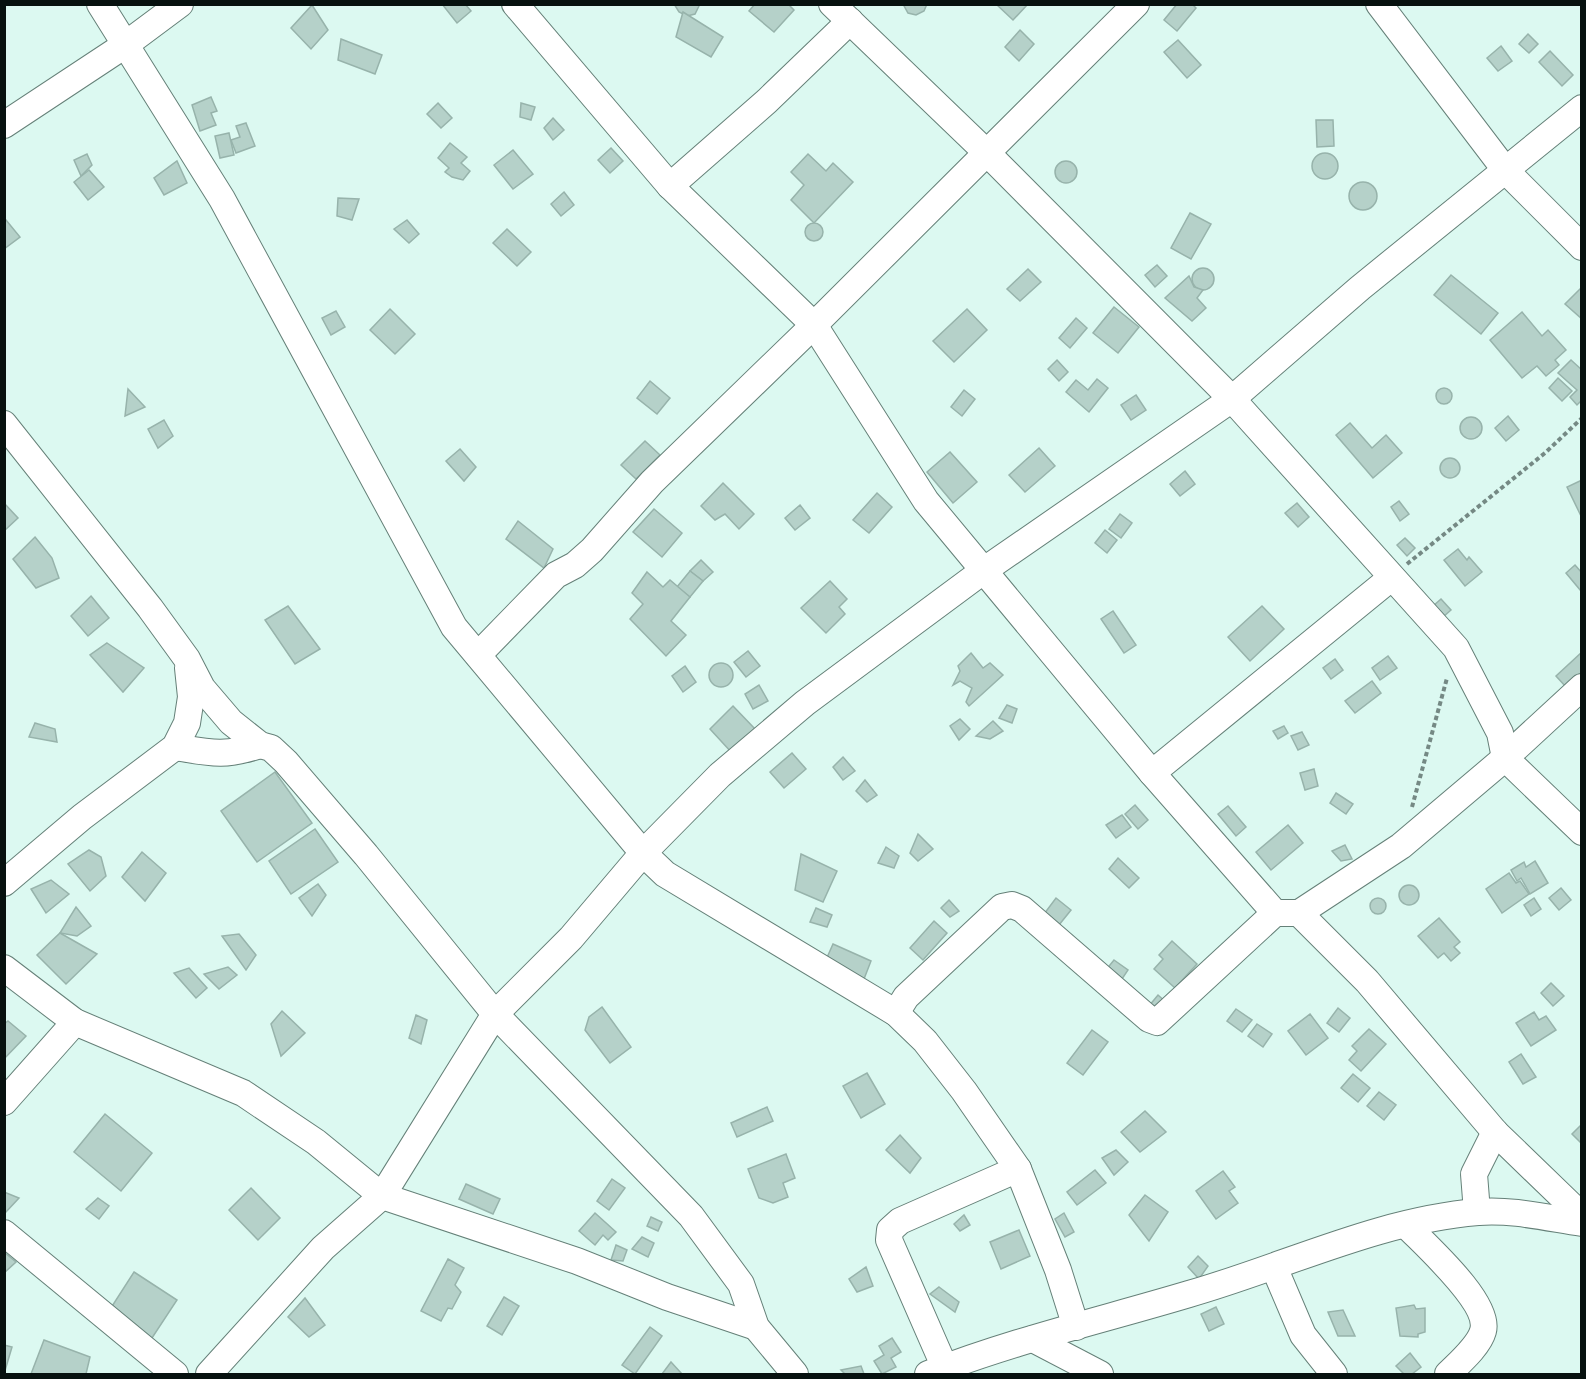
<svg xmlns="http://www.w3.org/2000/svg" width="1586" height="1379" viewBox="0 0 1586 1379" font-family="Montserrat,sans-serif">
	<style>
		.building { fill: #b5d1c9; stroke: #97b3ab; stroke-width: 1.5 }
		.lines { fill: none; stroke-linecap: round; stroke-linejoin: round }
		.minor-casing { stroke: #658078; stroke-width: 28 }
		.path { stroke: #758984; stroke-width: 4; stroke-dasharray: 4.5 3; stroke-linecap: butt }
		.minor { stroke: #fff; stroke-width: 26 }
	</style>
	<rect width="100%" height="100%" fill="#dcf9f1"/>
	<g class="building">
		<path d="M442 4H465L471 11 457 23Z"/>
		<path d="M700 4 695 14 687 16 679 12 674 4Z"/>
		<path d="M755 4H788L794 10 774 32 749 11Z"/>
		<path d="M903 4H927L924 11 916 15 908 13Z"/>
		<path d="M996 4H1028L1013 20Z"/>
		<path d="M1177 4H1192L1196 8 1177 31 1164 20Z"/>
		<path d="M312 5 328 30 311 49 291 28Z"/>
		<path d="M683 12 723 37 711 57 676 37Z"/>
		<path d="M1020 30 1034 44 1019 61 1005 47Z"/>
		<path d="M1528 34 1538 44 1529 53 1519 44Z"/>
		<path d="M341 39 382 55 375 74 338 60Z"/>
		<path d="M1178 40 1201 65 1187 78 1164 52Z"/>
		<path d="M1501 46 1512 61 1498 71 1487 58Z"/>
		<path d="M1550 51 1573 75 1562 86 1539 62Z"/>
		<path d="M211 97 217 111 211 113 216 125 200 131 192 105Z"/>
		<path d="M438 103 452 118 441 128 427 114Z"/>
		<path d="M521 103 535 107 531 120 520 117Z"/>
		<path d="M553 118 564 130 553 140 544 128Z"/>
		<path d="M1316 120H1333L1334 146 1317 147Z"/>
		<path d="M246 123 255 146 236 153 231 140 240 137 236 126Z"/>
		<path d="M229 133 234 155 220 158 215 136Z"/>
		<path d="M450 143 467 157 461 163 470 171 463 180 452 177 445 172 449 168 438 158Z"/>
		<path d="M611 148 623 161 610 173 598 160Z"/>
		<path d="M513 150 533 174 513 189 494 165Z"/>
		<circle cx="1325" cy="166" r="13"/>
		<path d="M87 154 92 165 81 176 74 160Z"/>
		<path d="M808 154 826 171 833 163 853 182 814 223 791 200 804 185 791 172Z"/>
		<path d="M177 161 187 183 164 195 154 178Z"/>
		<circle cx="1066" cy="172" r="11"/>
		<path d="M89 170 104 187 88 200 74 182Z"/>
		<circle cx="1363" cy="196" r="14"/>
		<path d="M564 192 574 205 561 216 551 204Z"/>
		<path d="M338 198 359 199 352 220 337 216Z"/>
		<path d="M1190 213 1211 224 1191 259 1171 248Z"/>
		<path d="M6 220 20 237 4 249V221Z"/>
		<path d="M407 220 419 234 409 243 394 229Z"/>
		<circle cx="814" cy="232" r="9"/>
		<path d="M507 229 531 252 517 266 493 243Z"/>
		<path d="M1157 265 1167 276 1155 287 1145 275Z"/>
		<circle cx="1203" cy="279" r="11"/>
		<path d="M1028 269 1041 282 1020 301 1007 289Z"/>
		<path d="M1451 275 1498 313 1481 334 1434 295Z"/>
		<path d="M1189 276 1194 287 1203 290 1197 298 1206 308 1192 321 1165 298Z"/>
		<path d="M1582 287V319L1565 304Z"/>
		<path d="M1114 307 1139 327 1118 353 1093 333Z"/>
		<path d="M390 309 415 334 395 354 370 330Z"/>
		<path d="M967 309 987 330 954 362 933 341Z"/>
		<path d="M336 311 345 327 331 335 322 318Z"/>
		<path d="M1522 312 1542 336 1548 330 1566 350 1555 360 1559 365 1546 376 1537 366 1522 378 1490 340Z"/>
		<path d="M1076 318 1087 328 1070 348 1059 338Z"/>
		<path d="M1057 360 1068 372 1059 381 1048 369Z"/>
		<path d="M1571 360 1582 370V400L1577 405 1570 397 1577 390 1558 373Z"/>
		<path d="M1558 378 1572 391 1562 401 1549 388Z"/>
		<path d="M1097 379 1108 388 1089 412 1066 392 1076 380 1088 390Z"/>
		<path d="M650 381 670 398 657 414 637 398Z"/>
		<circle cx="1444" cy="396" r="8"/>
		<path d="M128 389 145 407 125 416Z"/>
		<path d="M964 390 975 399 962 416 951 407Z"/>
		<path d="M1136 395 1146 410 1131 420 1121 405Z"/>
		<path d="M1508 416 1519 430 1506 441 1495 428Z"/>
		<circle cx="1471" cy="428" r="11"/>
		<path d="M164 420 173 436 158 448 148 429Z"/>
		<path d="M1350 423 1372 448 1386 435 1402 453 1373 478 1336 435Z"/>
		<path d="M645 441 660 455 636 479 621 465Z"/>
		<path d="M1039 448 1055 466 1025 492 1009 475Z"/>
		<path d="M460 449 476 467 464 481 446 461Z"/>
		<path d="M950 452 977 482 953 503 927 472Z"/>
		<circle cx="1450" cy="468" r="10"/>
		<path d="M1185 471 1195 484 1180 496 1170 484Z"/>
		<path d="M1582 480V516H1581L1567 487Z"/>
		<path d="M723 483 754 514 739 529 725 514 715 520 701 506Z"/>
		<path d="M877 493 892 507 869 533 853 520Z"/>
		<path d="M1399 501 1409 514 1400 521 1391 507Z"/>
		<path d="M4 503 18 518 4 531Z"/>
		<path d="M1297 503 1309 517 1298 527 1285 513Z"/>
		<path d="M800 505 810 518 795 530 785 518Z"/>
		<path d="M654 509 682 533 662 557 633 532Z"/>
		<path d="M1120 514 1132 523 1121 538 1109 529Z"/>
		<path d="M518 521 553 549 544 568 506 539Z"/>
		<path d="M1105 530 1117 540 1107 553 1095 543Z"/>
		<path d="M35 537 52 558 59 578 36 588 13 559Z"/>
		<path d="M1405 538 1415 548 1407 556 1397 545Z"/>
		<path d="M1458 549 1467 560 1469 557 1482 572 1465 586 1444 560Z"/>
		<path d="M701 560 713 572 703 581 690 571Z"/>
		<path d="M1575 565 1582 573 1581 591 1566 573Z"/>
		<path d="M690 571 703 581 690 597 677 587Z"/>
		<path d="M647 572 663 587 670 580 690 597 671 621 686 635 666 656 630 619 643 604 632 593Z"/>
		<path d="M830 581 847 599 839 607 845 614 826 633 801 608Z"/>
		<path d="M91 596 109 618 88 636 71 616Z"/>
		<path d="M1441 599 1451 610 1443 617 1433 606Z"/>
		<path d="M288 606 320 649 295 664 265 620Z"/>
		<path d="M1262 606 1284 629 1250 661 1228 637Z"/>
		<path d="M1113 611 1136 645 1124 653 1101 619Z"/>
		<path d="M107 643 144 668 123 692 90 655Z"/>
		<path d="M748 651 760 666 746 677 734 662Z"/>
		<path d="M1582 652V673L1566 687 1556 676Z"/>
		<path d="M971 653 983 668 990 663 1003 675 969 706 966 702 972 688 960 681 953 685 960 671 958 666Z"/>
		<path d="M1388 656 1397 668 1380 680 1372 668Z"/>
		<path d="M1335 659 1343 670 1331 679 1323 668Z"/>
		<circle cx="721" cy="675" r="12"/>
		<path d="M685 666 696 682 683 692 672 676Z"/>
		<path d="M1372 681 1381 693 1355 713 1345 701Z"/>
		<path d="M759 685 768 701 753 709 745 694Z"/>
		<path d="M1007 705 1017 709 1012 723 999 718Z"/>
		<path d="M733 706 756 730 732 753 710 729Z"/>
		<path d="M960 719 970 729 959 740 950 726Z"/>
		<path d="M993 721 1003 731 990 739 976 736Z"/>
		<path d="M35 723 55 729 57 742 29 737Z"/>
		<path d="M1284 726 1288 733 1278 739 1273 731Z"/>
		<path d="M1302 732 1309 745 1298 750 1291 736Z"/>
		<path d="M792 753 806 769 784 788 770 772Z"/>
		<path d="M843 757 855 771 843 780 833 767Z"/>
		<path d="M1314 769 1318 786 1305 790 1300 773Z"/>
		<path d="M275 772 312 823 257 862 221 811Z"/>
		<path d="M865 780 877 795 867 802 856 791Z"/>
		<path d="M1336 793 1353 804 1346 814 1330 803Z"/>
		<path d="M1135 805 1148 820 1138 829 1125 814Z"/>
		<path d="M1228 806 1246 827 1236 836 1218 814Z"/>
		<path d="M1122 815 1131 827 1116 838 1106 825Z"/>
		<path d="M1288 825 1303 843 1271 870 1256 852Z"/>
		<path d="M315 829 338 862 291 894 269 861Z"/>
		<path d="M918 834 933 849 918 861 910 853Z"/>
		<path d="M1345 845 1352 859 1341 861 1332 851Z"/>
		<path d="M886 847 899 856 894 868 878 863Z"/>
		<path d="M89 850 101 857 106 876 90 891 68 864Z"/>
		<path d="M142 852 166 873 145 901 122 877Z"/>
		<path d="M801 854 837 871 823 902 795 890Z"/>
		<path d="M1118 858 1139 878 1129 888 1109 869Z"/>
		<path d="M1535 861 1548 883 1530 894 1521 878 1517 881 1511 870 1524 862 1526 867Z"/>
		<path d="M1509 873 1516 883 1520 881 1529 894 1502 913 1486 889Z"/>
		<path d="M51 880 69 894 46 913 31 889Z"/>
		<path d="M318 884 326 895 312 916 299 898Z"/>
		<circle cx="1409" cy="895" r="10"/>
		<path d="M1561 888 1571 900 1559 910 1549 898Z"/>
		<circle cx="1378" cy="906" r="8"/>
		<path d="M1056 898 1071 910 1059 925 1044 914Z"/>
		<path d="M1534 898 1541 909 1531 916 1524 905Z"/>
		<path d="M949 900 959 911 950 917 941 908Z"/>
		<path d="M76 907 91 926 77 936 60 933Z"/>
		<path d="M816 908 832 915 827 927 810 922Z"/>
		<path d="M1439 918 1460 942 1454 947 1460 953 1451 961 1444 953 1438 958 1418 936Z"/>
		<path d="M934 921 947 933 923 960 910 948Z"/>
		<path d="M60 933 97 954 66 984 37 955Z"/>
		<path d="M239 934 256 955 246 970 222 936Z"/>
		<path d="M1172 941 1197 964 1175 988 1154 969 1163 959 1159 955Z"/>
		<path d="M833 944 871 961 864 979 825 962Z"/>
		<path d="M1114 960 1128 970 1120 982 1105 971Z"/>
		<path d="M228 967 237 975 219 989 204 974Z"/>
		<path d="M189 968 207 988 196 998 174 973Z"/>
		<path d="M1551 983 1564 996 1553 1006 1541 993Z"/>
		<path d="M1158 995 1167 1003 1158 1014 1149 1006Z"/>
		<path d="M602 1007 631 1047 610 1063 585 1030 589 1017Z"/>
		<path d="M1338 1008 1350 1018 1339 1032 1327 1023Z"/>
		<path d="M1236 1009 1252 1020 1242 1032 1227 1021Z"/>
		<path d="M282 1011 305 1033 281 1056 271 1024Z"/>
		<path d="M1534 1012 1539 1020 1546 1016 1556 1030 1531 1046 1516 1023Z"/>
		<path d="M1310 1014 1328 1038 1306 1055 1288 1031Z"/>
		<path d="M416 1015 427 1020 421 1044 409 1038Z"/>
		<path d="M8 1021 26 1036 4 1059V1024Z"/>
		<path d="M1257 1024 1272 1034 1263 1047 1248 1036Z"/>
		<path d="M1369 1029 1386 1044 1361 1071 1349 1060 1357 1051 1352 1046Z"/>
		<path d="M1092 1030 1108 1042 1083 1075 1067 1063Z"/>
		<path d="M1521 1054 1536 1077 1523 1084 1509 1062Z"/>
		<path d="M867 1073 885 1104 861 1118 843 1086Z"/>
		<path d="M1353 1074 1370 1088 1358 1102 1341 1088Z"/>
		<path d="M1379 1092 1396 1105 1384 1120 1367 1106Z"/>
		<path d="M767 1107 773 1121 737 1137 731 1123Z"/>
		<path d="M1145 1111 1166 1132 1140 1152 1121 1132Z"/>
		<path d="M105 1114 152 1153 121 1191 74 1152Z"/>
		<path d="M1582 1124V1144L1572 1134Z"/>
		<path d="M900 1135 921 1158 910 1173 886 1150Z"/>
		<path d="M1116 1150 1128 1162 1114 1175 1102 1158Z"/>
		<path d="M786 1154 795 1178 783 1183 788 1197 773 1203 759 1198 748 1169Z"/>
		<path d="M1095 1170 1106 1183 1077 1205 1067 1192Z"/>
		<path d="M1223 1171 1235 1187 1229 1191 1238 1203 1216 1219 1196 1191Z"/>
		<path d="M612 1179 625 1188 609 1210 597 1201Z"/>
		<path d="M466 1184 500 1199 493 1214 459 1199Z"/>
		<path d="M251 1188 280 1218 258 1240 229 1210Z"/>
		<path d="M4 1192 19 1198 6 1212 4 1210Z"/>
		<path d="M1145 1195 1168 1212 1149 1241 1129 1215Z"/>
		<path d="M98 1198 109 1206 99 1219 86 1209Z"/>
		<path d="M595 1213 616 1232 608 1240 603 1235 595 1245 579 1231Z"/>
		<path d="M1064 1213 1074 1232 1065 1237 1055 1219Z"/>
		<path d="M964 1215 970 1225 960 1231 954 1224Z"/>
		<path d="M651 1217 662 1222 658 1231 647 1226Z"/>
		<path d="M1019 1230 1030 1256 1001 1269 990 1242Z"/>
		<path d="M642 1237 654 1243 648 1257 632 1249Z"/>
		<path d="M616 1245 627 1250 623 1261 611 1260Z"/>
		<path d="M4 1252 16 1262 4 1273Z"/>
		<path d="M1198 1256 1208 1266 1199 1279 1188 1267Z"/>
		<path d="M448 1259 464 1268 455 1285 461 1292 452 1309 448 1308 441 1321 421 1311Z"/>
		<path d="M866 1267 873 1286 857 1292 849 1279Z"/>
		<path d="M134 1272 177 1300 150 1341 107 1314Z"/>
		<path d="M939 1287 959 1302 955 1312 930 1294Z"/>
		<path d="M504 1297 519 1306 502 1335 487 1326Z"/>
		<path d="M305 1298 325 1325 309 1337 288 1317Z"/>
		<path d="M1414 1305 1416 1309 1425 1308V1332L1418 1334V1337L1400 1336 1396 1308Z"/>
		<path d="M1216 1307 1224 1324 1209 1331 1201 1314Z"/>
		<path d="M1343 1310 1355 1336H1338L1328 1312Z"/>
		<path d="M650 1327 662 1336 635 1374 622 1365Z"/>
		<path d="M892 1338 901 1352 891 1358 896 1367 882 1374 874 1361 884 1355 879 1346Z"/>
		<path d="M44 1340 90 1357 86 1374H31Z"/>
		<path d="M4 1345 12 1347 4 1374Z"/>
		<path d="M1410 1353 1421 1367 1412 1374H1404L1396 1366Z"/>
		<path d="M671 1362 682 1374H662Z"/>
		<path d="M861 1366 864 1374H845L841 1370Z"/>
	</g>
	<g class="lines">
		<g class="minor-casing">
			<g id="minor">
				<path d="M100 4 222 199 454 627 643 853 665 874 896 1013 925 1041 964 1091 1018 1169 1058 1270 1076 1327"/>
				<path d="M515 4 670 186 814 325 926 501 1152 773 1275 913H1299L1367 981 1495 1132 1582 1216"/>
				<path d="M832 4 987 153 1232 399 1456 648 1500 733 1505 758 1582 832"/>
				<path d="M1379 4 1506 171 1582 247"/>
				<path d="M4 125 125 45 180 4"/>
				<path d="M670 186 767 101 850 21"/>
				<path d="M4 424 150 608 187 659 202 688 231 722 260 745 271 748 286 762 366 855 495 1014 691 1216 741 1284 756 1327 795 1374"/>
				<path d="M478 655 556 575 575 565 592 550 652 482 814 325 1136 4"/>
				<path d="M175 747C211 753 224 757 260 745"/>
				<path d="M1152 773 1391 578"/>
				<path d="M4 883 82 817 175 747 187 723 191 697 188 668"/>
				<path d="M1299 913 1401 846 1505 758 1582 687"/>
				<path d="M4 968 75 1022 243 1093 316 1142 382 1196 577 1261 667 1297 756 1327"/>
				<path d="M896 1013 906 997 1002 907 1012 905 1022 909 1149 1019 1157 1022 1275 913"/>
				<path d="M4 1102 75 1022"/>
				<path d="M1477 1212 1474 1174 1495 1132"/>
				<path d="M1406 1225C1425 1245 1491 1303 1483 1331 1479 1346 1459 1363 1448 1374"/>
				<path d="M4 1233 175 1374"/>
				<path d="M1274 1267 1303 1335 1334 1374"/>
				<path d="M1033 1339 1100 1374"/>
				<path d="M945 1368 889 1240 890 1230 900 1221 1018 1169"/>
				<path d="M209 1374 323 1248 382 1196 495 1014 571 938 643 853 720 775 805 703 983 571 1232 399 1360 288 1582 108"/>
				<path d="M928 1374C1012 1341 1102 1320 1189 1294 1284 1267 1378 1220 1478 1212 1511 1209 1548 1218 1582 1223"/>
			</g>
		</g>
		<g class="path">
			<path d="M1407 564 1545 453 1582 418"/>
			<path d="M1412 807 1447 678"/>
		</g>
		<use href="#minor" class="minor"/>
	</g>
	<rect width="1586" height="1379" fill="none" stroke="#07110f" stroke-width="12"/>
</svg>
